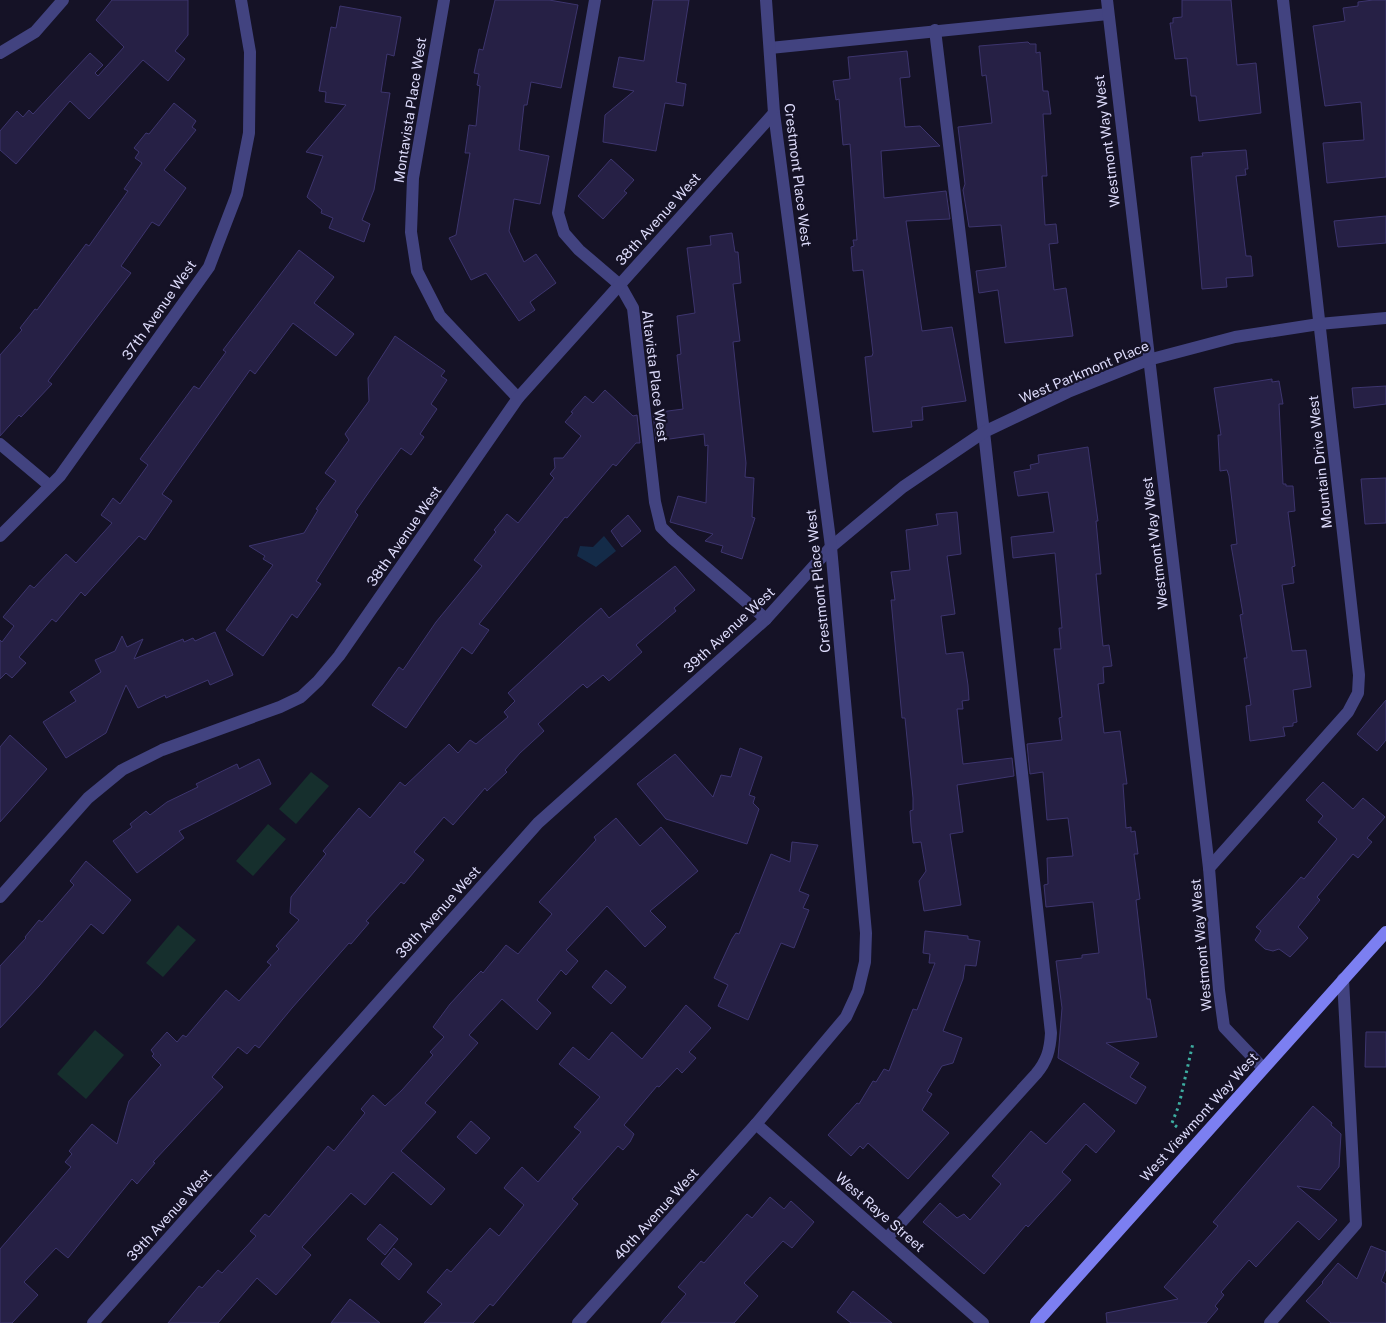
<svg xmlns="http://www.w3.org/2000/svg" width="1386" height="1323" viewBox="0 0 1386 1323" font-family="'Public Sans',sans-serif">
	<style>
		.green { fill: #162f2d }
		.water { fill: #142b48 }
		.building { fill: #262045; stroke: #3d356e }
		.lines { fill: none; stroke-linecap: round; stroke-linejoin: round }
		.path { stroke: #3dada0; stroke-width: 3; stroke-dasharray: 2.5 4; stroke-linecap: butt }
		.lane { stroke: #424380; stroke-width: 12 }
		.street { stroke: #424380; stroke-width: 12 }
		.secondary { stroke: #7c7ff1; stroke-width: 12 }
		.labels { text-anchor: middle; stroke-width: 4.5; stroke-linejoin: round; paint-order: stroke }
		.street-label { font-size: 14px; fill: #dddbfb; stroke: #151226 }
	</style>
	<rect width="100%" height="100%" fill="#151226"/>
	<g class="green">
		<path d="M311 772 329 786 296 824 279 809Z"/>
		<path d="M268 824 286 839 253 876 236 861Z"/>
		<path d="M178 925 196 940 163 977 146 963Z"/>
		<path d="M95 1030 124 1055 86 1099 57 1074Z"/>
	</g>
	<path class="water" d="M604 536 616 551 596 567 577 556 580 546 593 547Z"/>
	<g class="building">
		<path d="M112 0H188V35L175 51 185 59 168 81 143 60 89 119 70 101 16 164 0 150V131L17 111 23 117 29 110 33 114 90 53 103 65 95 73 98 76 124 47 96 20Z"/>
		<path d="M495 0H549L578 5 561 88 531 82 527 105H524L519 150 549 156 540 204 514 199 509 231 524 262 536 254 556 283 530 302 535 310 519 321 486 273 471 280 449 238 456 235 470 153H465L469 125 476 126 480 86 477 85 479 74 474 73 479 49 483 50Z"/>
		<path d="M653 0H689L676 82 686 84 683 106 665 103 656 151 603 142 605 115 634 91 613 87 619 57 644 61Z"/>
		<path d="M1182 0H1231L1237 65 1256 63 1261 113 1199 121 1196 96H1191L1187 58 1175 59 1170 23H1173V18L1182 17Z"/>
		<path d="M1373 0H1386V177L1327 183 1323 143 1364 140 1361 102 1325 106 1313 26 1345 21 1343 8 1358 6V2Z"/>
		<path d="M340 6 401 17 394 56 387 54 381 92 390 93 374 190 362 220 370 224 364 242 329 228 333 218 321 213 322 210 307 197 323 156 306 152 346 105 325 102 326 92 319 91 331 27 336 28Z"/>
		<path d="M1028 42 1030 44H1036V53L1040 52 1043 91H1048L1051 114H1043L1047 176H1042L1045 225 1056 224 1058 243 1049 244 1054 290 1066 288 1073 336 1005 343 998 290 979 293 976 271 1006 267 1001 225 969 227 963 190 965 184 958 127 992 123 986 75 982 76 979 46Z"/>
		<path d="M907 51 910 77 900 78 905 127 920 126 940 146 881 151 884 198 946 191 950 219 906 221 922 331 952 327 966 401 922 407 923 420 911 421 912 427 873 432 865 357 872 356 873 353 863 270 853 271 851 247 854 246 853 240H857L850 144 843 145 839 99 836 100 833 81 850 79 848 57Z"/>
		<path d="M174 103 196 121 192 127 196 130 164 170 186 188 159 226 152 222 121 266 131 273 48 381 52 384 21 417 19 415 0 436V355L22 330 20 328 35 309 37 310 86 244 89 246 128 191 124 189 142 163 135 158 139 152 134 148 146 133 149 134Z"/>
		<path d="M1246 150 1248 169H1245L1246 175 1236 176 1246 256H1251L1253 276 1226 278 1227 287 1202 289 1191 157 1203 156 1202 153Z"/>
		<path d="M611 159 634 180 624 191 627 193 603 219 578 196Z"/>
		<path d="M1386 216V243L1338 247 1334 221Z"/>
		<path d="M732 233 735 252H738L741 283 733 284 740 341 733 342 746 463 745 477 754 478 752 517 755 518 742 559 721 552 723 546 705 541 713 534 670 522 678 496 706 503 708 445 705 446 704 434 656 441 653 413 683 409 677 355 681 354 677 316 695 313 687 248 711 245 710 236Z"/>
		<path d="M299 250 334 277 314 303 354 334 336 356 293 323 255 374 250 370 162 494 172 501 145 540 139 536 85 596 81 592 56 622 52 619 19 657 26 663 12 678 6 673 0 679V640L2 642 14 626 3 617 30 585 34 588 66 554 76 563 112 523 101 515 113 498 120 504 148 465 140 459 194 386 199 389 226 352 223 350Z"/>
		<path d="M395 336 445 371 441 376 447 380 431 404 437 409 420 434 424 437 411 455 401 448 376 482 355 512 358 515 316 581 321 584 297 618 292 614 263 656 226 630 273 565 263 559 265 556 249 546 304 533 318 510 316 509 336 481 325 473 349 440 345 434 369 401 368 378Z"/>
		<path d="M1272 379V382L1279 381 1283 404H1279L1283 484H1286V486H1293L1295 511 1288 512 1295 566 1292 567 1294 583 1282 585 1292 651 1306 650 1311 687 1293 690 1297 722 1293 723V726L1283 727 1285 736 1250 741 1246 706 1251 705 1244 658H1247L1240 615 1243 614 1231 545 1237 544 1229 476 1227 470 1220 471 1218 435H1221L1214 388Z"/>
		<path d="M1386 386V404L1354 408 1352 388Z"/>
		<path d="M605 390 633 416 637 415 640 443H636L616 466 613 464 567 518 565 517 479 624 489 630 472 654 462 647 406 728 372 705 399 667 403 670 436 622 482 566 474 560 496 532 494 530 507 514 518 523 554 478 550 474 555 468 554 458H563L581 436 565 422 573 413 571 412 585 396 593 403Z"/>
		<path d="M1088 447 1098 521H1096L1101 574H1096L1103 646 1109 645 1112 666 1103 667 1104 683 1098 684 1104 733 1120 731 1127 784H1123L1126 828 1131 827V832L1135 831 1138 854H1134L1140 899 1136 900 1144 969 1147 999H1150L1157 1037 1106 1043 1139 1063 1130 1077 1146 1087 1136 1104 1058 1058 1062 1008 1056 961 1082 958V955L1099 953 1093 902 1046 907 1044 885 1048 884 1047 858 1073 856 1068 818 1047 820 1043 772 1030 774 1027 744 1062 740 1059 718 1062 717 1054 649H1061L1059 628H1062L1055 553 1013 558 1011 537 1054 532 1048 492 1018 496 1014 472 1031 469 1030 465 1039 463 1038 455Z"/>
		<path d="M1386 478V523L1365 524 1361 479Z"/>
		<path d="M957 512 961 554 947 556 955 614 941 616 946 654 963 652 968 685 969 700 962 701 963 709H957L963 764 1012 758 1014 776 957 785 963 832 950 834 961 905 924 911 919 881 926 871 921 842 913 843 911 826 910 811 913 810V798L905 718H902L891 600H895L891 572 910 570 906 530 938 525 936 514Z"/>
		<path d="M628 515 641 531 622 547 611 531Z"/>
		<path d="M675 566 695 590 674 608 676 611 636 645 642 652 609 681 603 675 587 688 583 684 538 724 544 731 520 753 505 770 507 772 487 791 485 788 453 825 444 817 414 852 424 860 404 884 401 882 366 921 369 923 351 944 349 943 292 1008 259 1048 255 1045 247 1054 238 1047 212 1077 223 1087 153 1162 155 1163 137 1184 132 1179 68 1258 56 1248 24 1282 38 1295 12 1323H0V1249L71 1167 65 1162 72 1154 69 1151 92 1124 117 1144 129 1101 161 1065 152 1056 154 1054 151 1050 167 1032 177 1042 183 1035 186 1037 226 990 239 1001 271 965 267 962 279 949 276 946 299 920 290 913 291 897 326 854 323 851 359 808 370 818 400 782 405 786 449 744 458 753 470 740 476 744 508 717 504 712 515 701 508 693 577 629 601 608 609 618Z"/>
		<path d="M215 632 233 675 210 685 208 680 166 698 165 695 138 708 126 685 106 733 66 758 43 722 76 701 70 692 101 672 95 660 115 651 122 636 127 647 143 639 134 659 183 639 184 642 193 638 195 641Z"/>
		<path d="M1386 700V740L1377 751 1357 734Z"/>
		<path d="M10 735 47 769 0 822V747Z"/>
		<path d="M740 748 762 757 749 795 755 797 753 803 759 809 747 844 666 819 637 784 675 754 713 797 721 775 731 777Z"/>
		<path d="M259 759 271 784 179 831 184 838 137 873 113 841 132 827 130 824 146 811 150 815 167 802 198 787 196 784 237 764 239 769Z"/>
		<path d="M1323 782 1353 809 1363 798 1385 817 1367 838 1372 842 1358 858 1353 854 1317 897 1320 900 1298 927 1308 938 1290 957 1279 949 1273 951 1265 949 1255 940 1261 931 1256 927 1301 877 1304 879 1337 839 1318 822 1323 816 1306 800Z"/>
		<path d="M616 818 640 846 661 827 698 871 650 911 666 927 645 947 607 906 566 950 578 961 566 975 561 970 537 1000 551 1013 537 1030 502 999 469 1035 478 1043 425 1103 436 1112 401 1151 445 1189 431 1205 393 1172 365 1205 351 1193 302 1247 311 1255 276 1295 257 1278 218 1323H168L199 1286 202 1288 218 1270 222 1273 256 1236 250 1231 265 1214 269 1217 328 1146 334 1151 365 1113 361 1109 373 1095 385 1106 402 1090 433 1055 430 1052 444 1037 433 1027 450 1004 472 980 481 971 483 973 506 945 518 954 552 914 539 902 596 840 594 837Z"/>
		<path d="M792 842 818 845 799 891 809 895 803 908 809 910 794 948 781 943 748 1020 718 1006 728 985 714 978 732 939 736 933 739 934 771 854 790 862Z"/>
		<path d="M86 861 131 900 103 934 91 924 39 986 0 1028V966L26 938 25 937 39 920 42 922 74 885 70 881Z"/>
		<path d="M925 931 968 936V939L980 941 976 966 965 965 963 979 943 1031 962 1038 953 1063 942 1066 927 1091 932 1094 922 1110 949 1133 908 1179 868 1143 863 1149 860 1146 851 1156 828 1135 857 1103 859 1104 873 1081 876 1082 884 1069 889 1071 913 1009 917 1010 935 963H929L930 954 923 953Z"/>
		<path d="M606 970 626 987 611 1004 592 987Z"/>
		<path d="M686 1005 711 1028 689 1052 696 1058 682 1073 677 1068 659 1087 657 1086 624 1125 634 1134 630 1142 623 1150 618 1146 572 1199 578 1204 493 1306 490 1304 473 1323H424L442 1304 427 1292 447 1269 451 1272 490 1228 499 1236 524 1205 504 1188 507 1184 522 1167 538 1182 581 1132 574 1127 600 1097 559 1064 573 1047 589 1060 612 1032 642 1059Z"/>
		<path d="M1366 1032H1386V1067H1365Z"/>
		<path d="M1084 1103 1115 1131 1096 1153 1086 1144 1062 1172 1071 1180 1028 1227 1026 1225 984 1274 923 1222 940 1203 957 1218 964 1214 970 1220 1001 1184 992 1176 1031 1131 1046 1144Z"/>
		<path d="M1313 1106 1332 1123 1331 1125 1341 1134 1339 1167 1320 1190 1297 1186 1337 1220 1319 1240 1298 1221 1256 1267 1249 1260 1221 1292 1224 1295 1215 1306 1218 1309 1206 1323H1107L1106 1313 1178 1299 1164 1287 1218 1226 1213 1222Z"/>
		<path d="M471 1121 490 1138 476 1154 457 1137Z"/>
		<path d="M770 1197 784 1209 791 1201 814 1222 792 1248 783 1241 744 1283 758 1296 734 1323H661L686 1294 678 1287 701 1261 704 1263 747 1214 752 1218Z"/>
		<path d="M380 1224 398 1239 385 1255 367 1239Z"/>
		<path d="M1371 1246 1386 1252V1269L1381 1281 1386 1284V1323H1331L1306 1301 1323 1283 1322 1282 1338 1263 1357 1279Z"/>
		<path d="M394 1248 412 1264 399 1280 381 1264Z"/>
		<path d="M853 1291 892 1323H851L837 1312Z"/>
		<path d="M350 1299 380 1323H331Z"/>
	</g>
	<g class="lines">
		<path class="path" d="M1177 1127 1172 1123 1179 1105 1193 1043"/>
		<g class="lane">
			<path d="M770 48 1108 14"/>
			<path d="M0 444 50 486"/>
			<path d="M887 1238 1036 1074C1047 1061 1050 1050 1051 1033L984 432 935 30"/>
			<path d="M1270 1323 1356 1224 1343 979"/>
		</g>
		<g class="street">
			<path d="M444 0 413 178 411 232 417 271 440 316 518 398"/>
			<path d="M595 0 558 213 564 233 579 250 620 285 633 308 655 502 661 527 673 539 766 619"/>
			<path d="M1107 0 1209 868 1219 990 1224 1027 1263 1068"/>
			<path d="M0 53 35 32 63 0"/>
			<path d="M0 536 60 476 209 267 237 194 249 133 250 52 241 0"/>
			<path d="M1209 868 1348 712 1358 693 1359 675 1283 0"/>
			<path d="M0 897 88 798 122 770 162 750 280 707 301 697 318 681 339 656 518 398 774 113"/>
			<path d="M756 1124 983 1323"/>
			<path d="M93 1323 538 823 766 619 831 547 903 487 984 432 1068 392 1148 360 1235 337 1319 324 1386 318"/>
			<path d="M578 1323 756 1124 846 1017 858 991 865 962 866 933 831 547 774 113 766 0"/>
		</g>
		<path class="secondary" d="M1036 1323 1386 932"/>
	</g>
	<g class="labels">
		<g class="street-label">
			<text transform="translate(410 110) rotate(-81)" y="5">Montavista Place West</text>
			<text transform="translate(1107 141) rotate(-97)" y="5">Westmont Way West</text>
			<text transform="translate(798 175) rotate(83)" y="5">Crestmont Place West</text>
			<text transform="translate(658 219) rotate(-48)" y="5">38th Avenue West</text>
			<text transform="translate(159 310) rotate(-55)" y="5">37th Avenue West</text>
			<text transform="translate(1084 372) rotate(-23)" y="5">West Parkmont Place</text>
			<text transform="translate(655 376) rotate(83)" y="5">Altavista Place West</text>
			<text transform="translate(1320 462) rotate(-96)" y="5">Mountain Drive West</text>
			<text transform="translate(404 536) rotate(-55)" y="5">38th Avenue West</text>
			<text transform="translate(1155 543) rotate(-97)" y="5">Westmont Way West</text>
			<text transform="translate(818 581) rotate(-96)" y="5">Crestmont Place West</text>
			<text transform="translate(729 630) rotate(-43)" y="5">39th Avenue West</text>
			<text transform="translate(438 912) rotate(-48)" y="5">39th Avenue West</text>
			<text transform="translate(1201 945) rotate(-95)" y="5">Westmont Way West</text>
			<text transform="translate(1199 1117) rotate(-48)" y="5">West Viewmont Way West</text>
			<text transform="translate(880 1212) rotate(41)" y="5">West Raye Street</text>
			<text transform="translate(656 1214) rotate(-48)" y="5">40th Avenue West</text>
			<text transform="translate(169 1215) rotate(-48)" y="5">39th Avenue West</text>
		</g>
	</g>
</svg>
